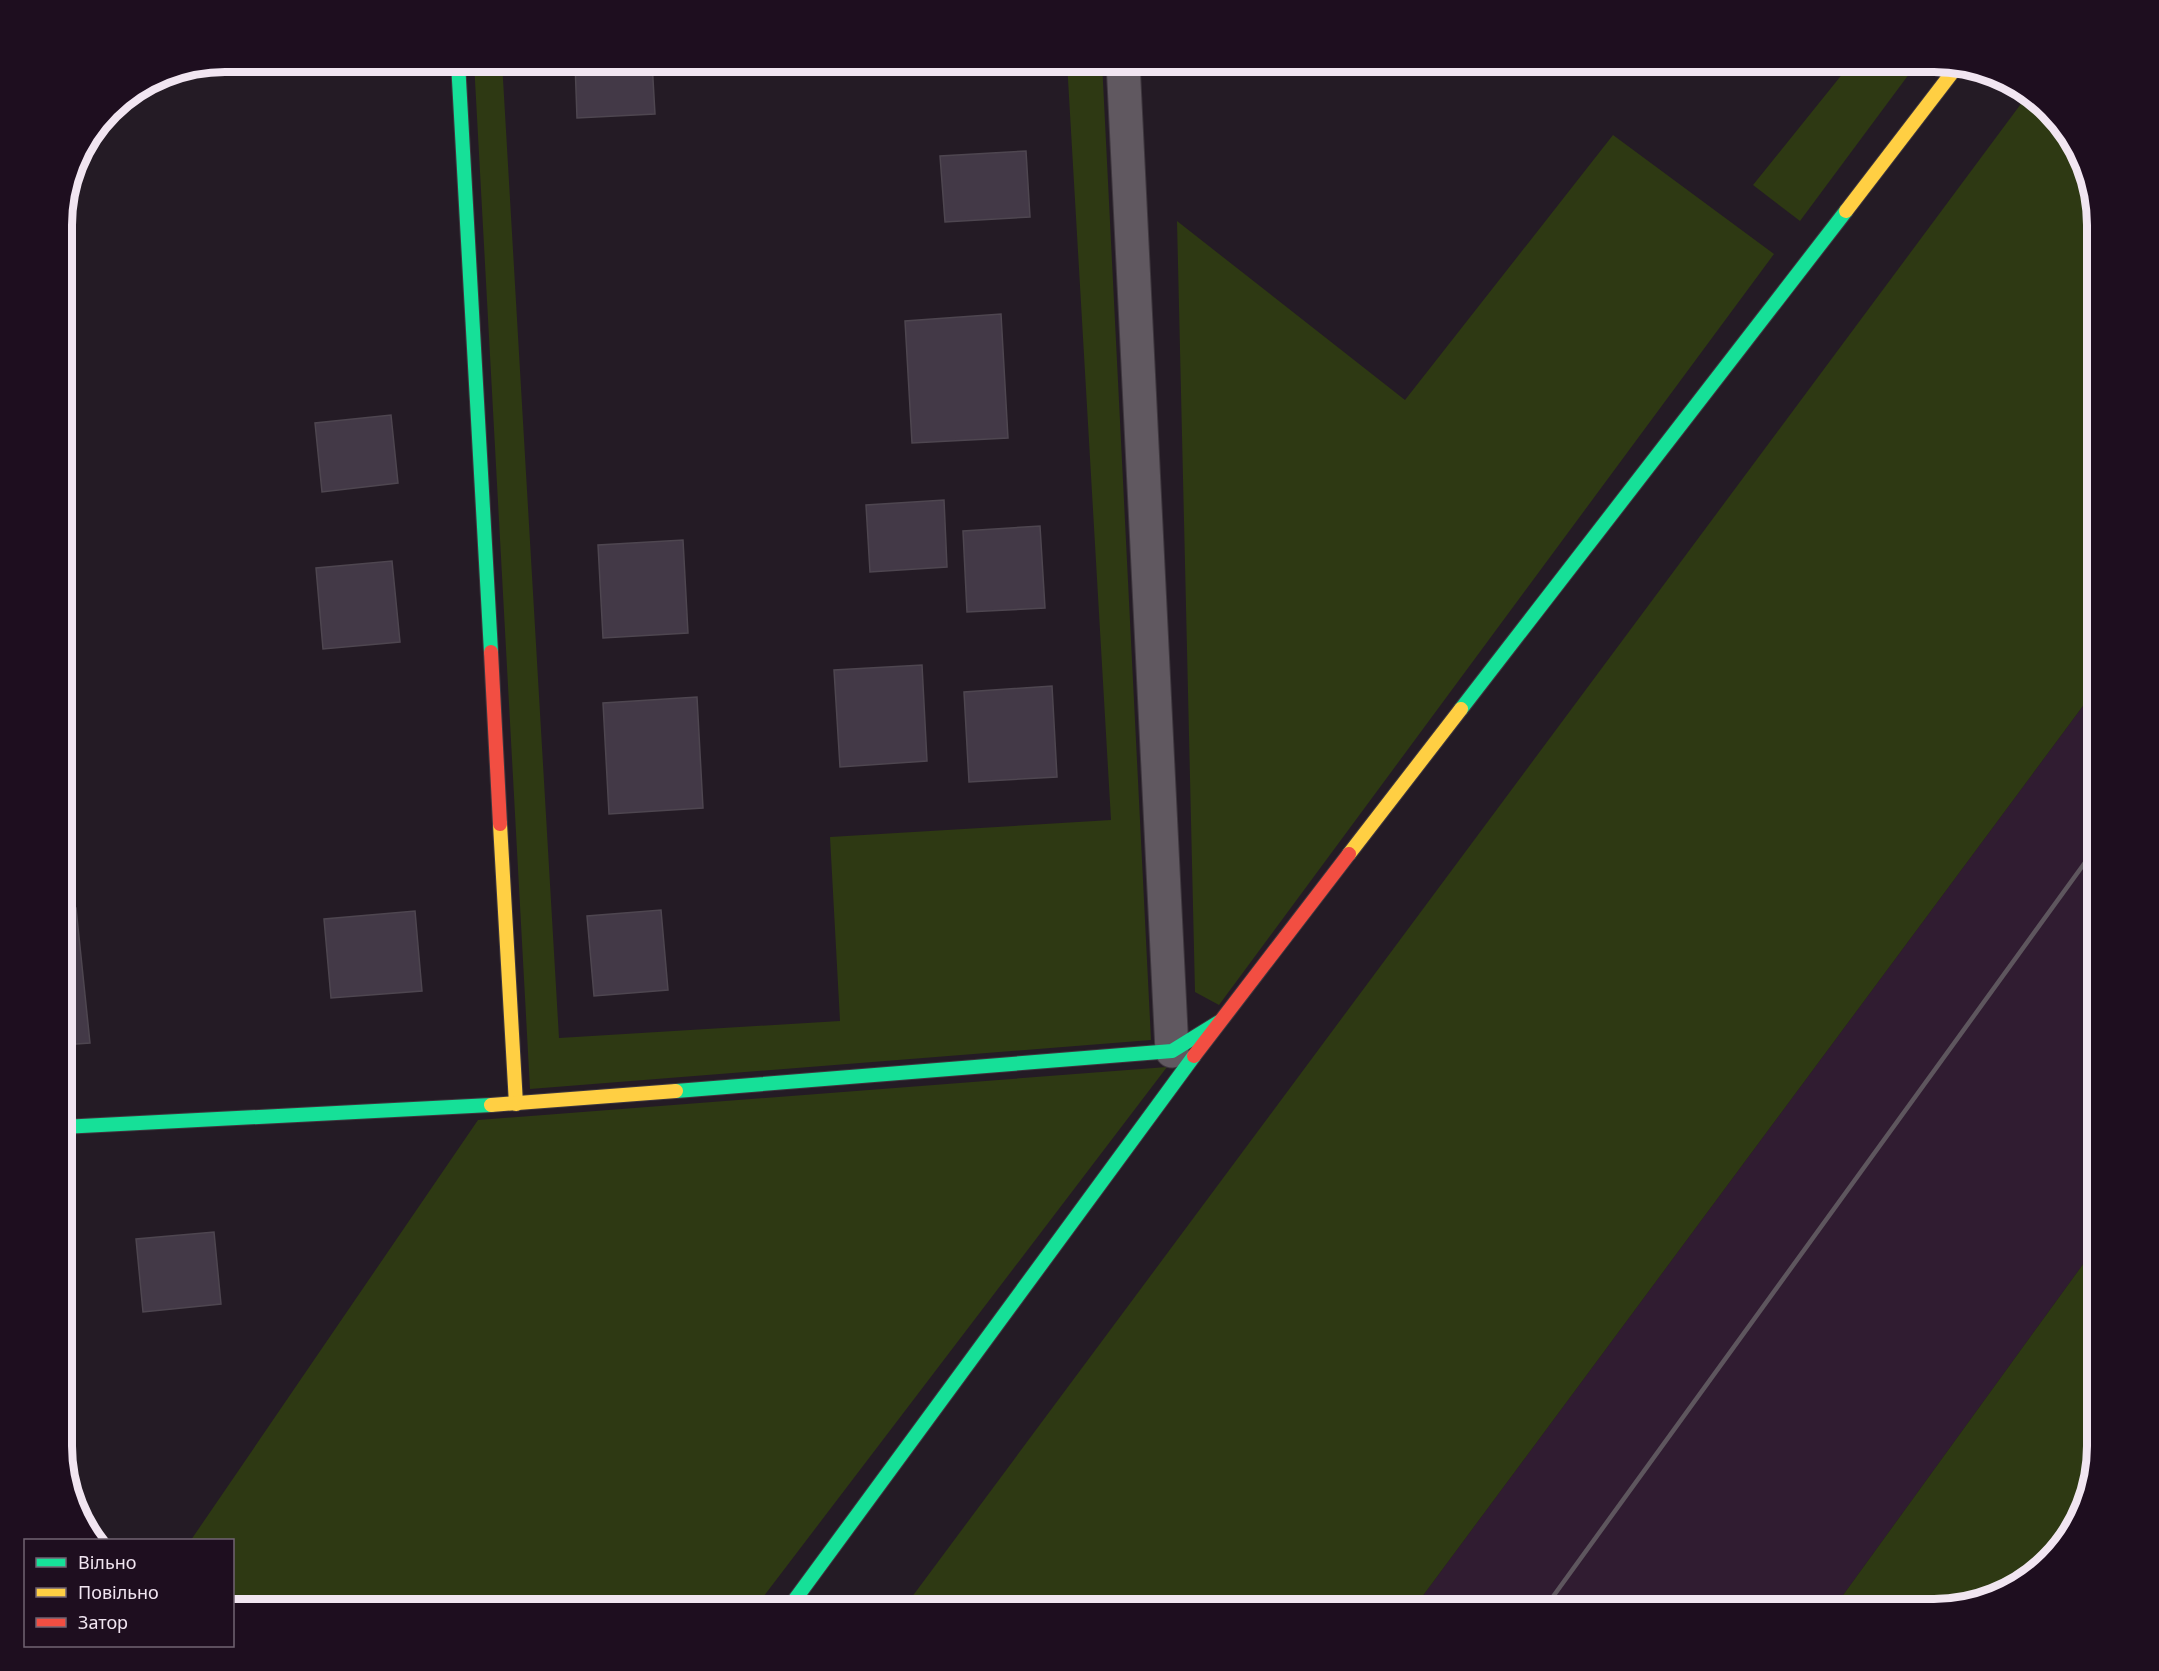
<svg xmlns="http://www.w3.org/2000/svg" width="2159" height="1671" viewBox="0 0 2159 1671" font-family="'Noto Sans',sans-serif">
	<style>
		.built { fill: #301c31 }
		.green { fill: #2e3913 }
		.building { fill: #433947; stroke: #4e4650; stroke-width: 1.5 }
		.lines { fill: none; stroke-linecap: round; stroke-linejoin: round }
		.street-casing { stroke: #3e373e; stroke-width: 35 }
		.fast-casing { stroke: #3e373e; stroke-width: 16 }
		.slow-casing { stroke: #3e373e; stroke-width: 16 }
		.jam-casing { stroke: #3e373e; stroke-width: 16 }
		.street { stroke: #605860; stroke-width: 33 }
		.fast { stroke: #16e098; stroke-width: 14 }
		.slow { stroke: #ffcf43; stroke-width: 14 }
		.jam { stroke: #f24e42; stroke-width: 14 }
		.rail { stroke: #5e565e; stroke-width: 4.5 }
		.rim { fill: none; stroke: #f1e5f1; stroke-width: 8 }
	</style>
	<rect width="100%" height="100%" fill="#241b25"/>
	<path class="built" d="M2097 687V1245L1833 1609H1413Z"/>
	<g class="green">
		<path d="M474 62H502L559 1038 840 1021 830 837 1111 820 1067 62H1102L1151 1040 530 1089Z"/>
		<path d="M1852 62H1918L1800 221 1753 185Z"/>
		<path d="M2029 93 2034 95 2081 152 2097 224V687L1413 1609H903Z"/>
		<path d="M1613 135 1774 254 1219 1005 1195 992 1177 221 1405 400Z"/>
		<path d="M1167 1067 754 1609H233L232 1540H191L478 1120Z"/>
		<path d="M2097 1245V1447L2089 1499 2064 1546 2006 1593 1934 1609H1833Z"/>
	</g>
	<g class="building">
		<path d="M575 62H652L655 114 577 118Z"/>
		<path d="M1026 151 1030 217 945 222 940 156Z"/>
		<path d="M1001 314 1008 438 912 443 905 321Z"/>
		<path d="M391 415 398 483 322 492 315 423Z"/>
		<path d="M944 500 947 567 870 572 866 505Z"/>
		<path d="M1040 526 1045 608 967 612 963 531Z"/>
		<path d="M683 540 688 633 603 638 598 545Z"/>
		<path d="M392 561 400 642 323 649 316 568Z"/>
		<path d="M922 665 927 761 840 767 834 670Z"/>
		<path d="M1052 686 1057 777 969 782 964 692Z"/>
		<path d="M697 697 703 808 609 814 603 703Z"/>
		<path d="M76 908 90 1043 62 1045V910Z"/>
		<path d="M661 910 668 990 594 996 587 916Z"/>
		<path d="M415 911 422 991 331 998 324 919Z"/>
		<path d="M214 1232 221 1304 143 1312 136 1239Z"/>
	</g>
	<g class="lines">
		<g class="street-casing">
			<path id="street" d="M1123 62 1172 1051"/>
		</g>
		<g class="fast-casing">
			<g id="fast">
				<path d="M458 62 491 652"/>
				<path d="M1461 709 1846 211"/>
				<path d="M676 1091 1172 1051 1219 1022"/>
				<path d="M62 1127 491 1105"/>
				<path d="M788 1609 1194 1056"/>
			</g>
		</g>
		<g class="slow-casing">
			<g id="slow">
				<path d="M1846 211 1958 65"/>
				<path d="M500 824 516 1104"/>
				<path d="M1349 854 1461 709"/>
				<path d="M491 1105 676 1091"/>
			</g>
		</g>
		<g class="jam-casing">
			<g id="jam">
				<path d="M491 652 500 824"/>
				<path d="M1194 1056 1349 854"/>
			</g>
		</g>
		<use href="#street" class="street"/>
		<use href="#fast" class="fast"/>
		<use href="#slow" class="slow"/>
		<use href="#jam" class="jam"/>
		<path class="rail" d="M1544 1609 2097 846"/>
	</g>
	<path d="M0 0H2159V1671H0ZM225 72H1934A153 153 0 0 1 2087 225V1446A153 153 0 0 1 1934 1599H225A153 153 0 0 1 72 1446V225A153 153 0 0 1 225 72Z" fill="#1e0e1f" fill-rule="evenodd"/>
	<path class="rim" d="M225 72H1934A153 153 0 0 1 2087 225V1446A153 153 0 0 1 1934 1599H225A153 153 0 0 1 72 1446V225A153 153 0 0 1 225 72Z"/>
	<rect x="24" y="1539" width="210" height="108" fill="#1e0e1f" stroke="#726473" stroke-width="1.5"/>
	<rect x="36" y="1558" width="30" height="9" fill="#16e098" stroke="#726473" stroke-width="1.5"/>
	<text x="78" y="1569" font-size="18" fill="#f1e5f1">Вільно</text>
	<rect x="36" y="1588" width="30" height="9" fill="#ffcf43" stroke="#726473" stroke-width="1.5"/>
	<text x="78" y="1599" font-size="18" fill="#f1e5f1">Повільно</text>
	<rect x="36" y="1618" width="30" height="9" fill="#f24e42" stroke="#726473" stroke-width="1.5"/>
	<text x="78" y="1629" font-size="18" fill="#f1e5f1">Затор</text>
</svg>
